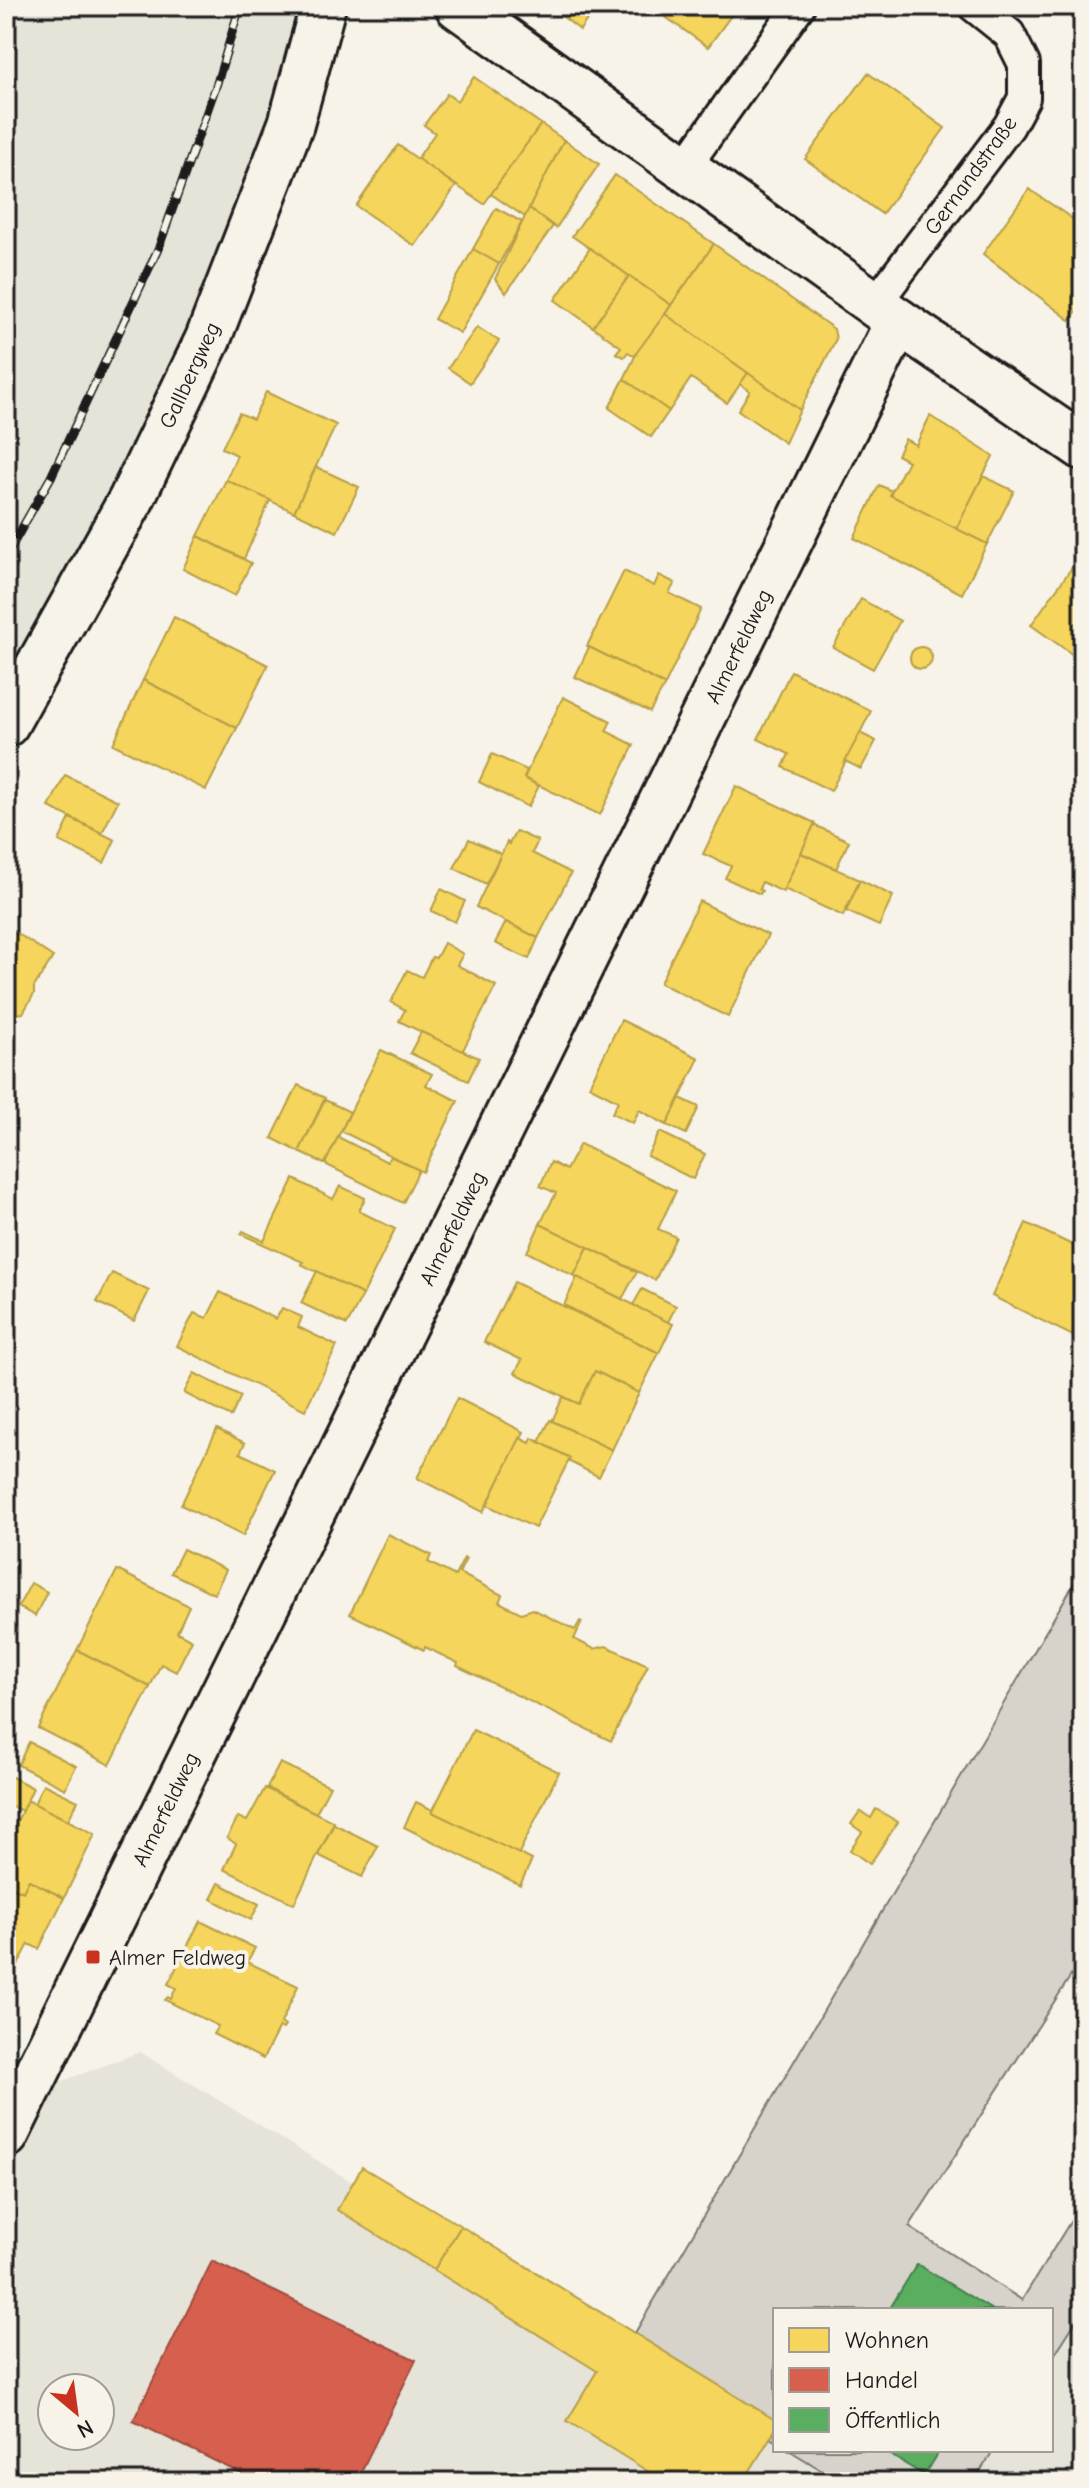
<svg xmlns="http://www.w3.org/2000/svg" width="1089" height="2488" viewBox="0 0 1089 2488" font-family="'Comic Neue',sans-serif">
	<style>
		.built { fill: #e6e3d9; fill-rule: evenodd }
		.green { fill: #d7d3cb; stroke: #7a7874; stroke-width: 2 }
		.homes { fill: #f6d55c; stroke: #b59e49; stroke-width: 2 }
		.shops { fill: #d6604d; stroke: #9e4c3e; stroke-width: 2 }
		.public { fill: #5aae61; stroke: #47824c; stroke-width: 2 }
		.lines { fill: none; stroke-linecap: round; stroke-linejoin: round }
		.lane-casing { stroke: #1c1c1c; stroke-width: 36 }
		.street-casing { stroke: #1c1c1c; stroke-width: 50 }
		.lane { stroke: #f7f3e8; stroke-width: 30 }
		.street { stroke: #f7f3e8; stroke-width: 44 }
		.rail-casing { stroke: #1c1c1c; stroke-width: 9 }
		.rail { stroke: #f7f3e8; stroke-width: 6; stroke-dasharray: 18; stroke-linecap: butt }
		.poi-dot { fill: #c8321e; stroke: #f7f3e8; stroke-width: 3 }
		.labels { text-anchor: middle; stroke-width: 8; stroke-linejoin: round; paint-order: stroke }
		.street-label { font-size: 22px; fill: #1c1c1c; stroke: #f7f3e8 }
		.poi-label { font-size: 22px; fill: #1c1c1c; stroke: #f7f3e8; text-anchor: start }
	</style>
	<rect width="100%" height="100%" fill="#f7f3e8"/>
	<filter id="ink" filterUnits="userSpaceOnUse"><feTurbulence type="fractalNoise" baseFrequency=".0125" numOctaves="2"/><feDisplacementMap in="SourceGraphic" scale="16" xChannelSelector="R" yChannelSelector="G"/><feConvolveMatrix kernelMatrix="1 2 1 2 8 2 1 2 1" color-interpolation-filters="sRGB"/></filter>
	<g filter="url(#ink)">
		<g class="built">
			<path d="M6 6H327L6 741Z"/>
			<path d="M140 2052 775 2441V2450H789L841 2482H6V2102ZM52 2388H100V2436H52Z"/>
			<path d="M1083 2310V2482H973L994 2450H1051V2360Z"/>
		</g>
		<g class="green">
			<path d="M1083 1568V1957L909 2227 1022 2300 1083 2201V2310L1051 2360V2310H992L917 2265 889 2310H775V2441L625 2350Z"/>
			<path d="M789 2450H882L924 2475 939 2450H994L973 2482H841Z"/>
		</g>
		<g class="homes">
			<path d="M547 6H569L562 16Z"/>
			<path d="M569 6H596L580 30 562 16Z"/>
			<path d="M650 6H738L708 47Z"/>
			<path d="M868 73 945 128 882 214 805 159Z"/>
			<path d="M474 77 541 124 484 204 417 159 435 133 424 125 447 94 457 101Z"/>
			<path d="M541 124 564 140 525 217 491 194Z"/>
			<path d="M564 140 599 164 556 228 529 208Z"/>
			<path d="M398 145 456 186 415 246 356 206Z"/>
			<path d="M615 175 714 244 671 305 572 236Z"/>
			<path d="M1029 189 1083 226V303L1070 320 983 254Z"/>
			<path d="M496 208 522 222 499 264 473 249Z"/>
			<path d="M529 208 553 226 506 293 495 279Z"/>
			<path d="M714 244 834 329 836 339 800 410 665 314Z"/>
			<path d="M590 248 629 276 593 327 555 300Z"/>
			<path d="M473 249 499 264 460 333 434 319Z"/>
			<path d="M629 276 671 305 636 357 628 352 624 357 616 353 621 347 593 327Z"/>
			<path d="M665 314 748 373 727 403 691 378 669 411 624 379 637 352Z"/>
			<path d="M477 327 499 341 470 383 448 368Z"/>
			<path d="M748 373 800 410 785 443 738 410 750 391 740 384Z"/>
			<path d="M624 379 669 411 651 437 609 408Z"/>
			<path d="M266 392 336 425 294 512 226 480 237 455 222 448 239 413 253 419Z"/>
			<path d="M930 416 993 456 956 529 890 495 908 461 897 455 905 439 916 445Z"/>
			<path d="M316 467 359 487 337 532 294 512Z"/>
			<path d="M983 476 1014 491 987 544 956 529Z"/>
			<path d="M226 480 270 500 244 559 198 536Z"/>
			<path d="M879 485 892 491 890 495 987 544 962 594 854 538Z"/>
			<path d="M198 536 251 563 235 596 183 569Z"/>
			<path d="M1083 552V662L1031 625Z"/>
			<path d="M624 571 654 586 659 575 675 583 669 593 701 609 665 685 587 646Z"/>
			<path d="M861 599 900 621 873 669 833 647Z"/>
			<path d="M174 617 268 665 237 728 143 680Z"/>
			<circle cx="921" cy="658" r="11"/>
			<path d="M589 647 665 685 650 712 575 677Z"/>
			<path d="M791 671 871 711 831 791 783 767 789 754 758 739Z"/>
			<path d="M143 680 237 728 206 790 113 744Z"/>
			<path d="M563 697 611 721 606 731 634 745 600 815 524 778Z"/>
			<path d="M860 733 876 741 861 769 845 761Z"/>
			<path d="M492 754 527 770 524 778 539 786 528 807 479 782Z"/>
			<path d="M65 775 118 801 102 833 49 807Z"/>
			<path d="M736 786 815 823 783 892 762 882 759 889 762 891 760 894 725 878 731 866 703 854Z"/>
			<path d="M70 818 115 840 104 863 59 841Z"/>
			<path d="M814 825 849 841 836 869 801 853Z"/>
			<path d="M516 831 538 841 532 853 571 873 538 938 476 907 507 842 509 844Z"/>
			<path d="M469 839 501 854 486 884 454 868Z"/>
			<path d="M801 853 860 880 843 916 784 889Z"/>
			<path d="M860 880 893 896 879 926 846 911Z"/>
			<path d="M441 889 465 901 455 922 431 911Z"/>
			<path d="M699 901 768 935 728 1017 660 983Z"/>
			<path d="M506 922 538 938 529 959 495 943Z"/>
			<path d="M6 926 53 957 34 987V994L23 1013 16 1014 6 1030Z"/>
			<path d="M444 943 463 954 457 965 496 986 462 1052 399 1021 405 1010 391 1002 407 970 422 977 432 957 436 958Z"/>
			<path d="M621 1020 699 1058 667 1125 639 1110 633 1123 612 1113 618 1101 589 1086Z"/>
			<path d="M421 1032 479 1058 468 1081 410 1053Z"/>
			<path d="M381 1050 432 1074 426 1085 458 1101 423 1172 341 1131Z"/>
			<path d="M298 1085 325 1098 299 1152 272 1138Z"/>
			<path d="M680 1098 699 1107 686 1134 667 1125Z"/>
			<path d="M325 1100 350 1112 325 1164 299 1152Z"/>
			<path d="M660 1132 705 1154 693 1179 647 1156Z"/>
			<path d="M338 1137 387 1162 390 1156 419 1170 403 1203 325 1164Z"/>
			<path d="M580 1144 676 1191 658 1229 676 1237 655 1280 540 1224 556 1193 540 1186 551 1162 566 1170Z"/>
			<path d="M294 1179 333 1199 340 1186 365 1198 359 1211 395 1229 363 1295 301 1264 303 1262 241 1234 243 1231 264 1241Z"/>
			<path d="M1026 1223 1083 1250V1330L1079 1339 992 1296Z"/>
			<path d="M540 1224 588 1247 574 1276 527 1252Z"/>
			<path d="M588 1247 637 1272 622 1299 574 1276Z"/>
			<path d="M317 1271 363 1295 347 1325 301 1303Z"/>
			<path d="M112 1273 149 1291 134 1321 97 1302Z"/>
			<path d="M577 1277 673 1324 659 1353 564 1305Z"/>
			<path d="M514 1282 659 1353 639 1393 595 1371 579 1404 515 1373 522 1360 484 1342Z"/>
			<path d="M642 1289 676 1306 668 1322 633 1305Z"/>
			<path d="M220 1292 276 1319 282 1308 302 1317 298 1327 337 1346 305 1410 177 1346 194 1313 207 1318Z"/>
			<path d="M595 1371 639 1393 612 1450 552 1421 563 1397 579 1404Z"/>
			<path d="M194 1373 241 1396 231 1417 184 1393Z"/>
			<path d="M457 1398 524 1432 483 1512 417 1478Z"/>
			<path d="M550 1420 612 1450 599 1477 568 1461 570 1458 539 1442Z"/>
			<path d="M217 1429 245 1443 240 1453 275 1470 243 1536 181 1505Z"/>
			<path d="M520 1438 530 1443 532 1438 570 1458 535 1528 487 1505Z"/>
			<path d="M388 1534 431 1555 428 1562 455 1576 464 1558 466 1559 459 1573 502 1595 499 1602 521 1613 533 1609 575 1630 580 1621 582 1622 574 1639 594 1649 606 1646 648 1665 611 1741 457 1666 458 1663 425 1647 424 1650 350 1614Z"/>
			<path d="M183 1549 226 1570 214 1594 171 1573Z"/>
			<path d="M117 1570 189 1606 177 1632 192 1640 176 1672 161 1664 150 1687 77 1650Z"/>
			<path d="M31 1583 47 1592 35 1616 18 1607Z"/>
			<path d="M77 1650 150 1687 110 1765 38 1728Z"/>
			<path d="M473 1730 559 1772 518 1855 432 1812Z"/>
			<path d="M29 1742 76 1766 65 1789 18 1765Z"/>
			<path d="M280 1763 330 1786 316 1813 267 1788Z"/>
			<path d="M6 1774 33 1788 22 1811 6 1804Z"/>
			<path d="M43 1784 78 1801 68 1820 34 1804Z"/>
			<path d="M265 1788 334 1822 294 1904 224 1869 236 1844 227 1838 238 1817 247 1821Z"/>
			<path d="M27 1800 95 1834 64 1898 29 1880 23 1892 6 1884V1834L10 1836Z"/>
			<path d="M416 1802 433 1810 432 1812 532 1860 520 1885 404 1827Z"/>
			<path d="M876 1809 898 1822 870 1864 850 1850 862 1832 851 1824 860 1811 871 1818Z"/>
			<path d="M334 1824 378 1846 362 1877 318 1855Z"/>
			<path d="M29 1880 64 1898 39 1949 29 1944 9 1982 6 1981V1884L23 1892Z"/>
			<path d="M219 1883 259 1904 251 1920 211 1899Z"/>
			<path d="M200 1921 255 1948 247 1962 298 1986 281 2023 285 2026 283 2029 279 2027 263 2059 213 2034 218 2026 165 2000 168 1997 171 1999 176 1988 168 1984Z"/>
			<path d="M362 2167 461 2226 434 2270 337 2210Z"/>
			<path d="M461 2226 775 2420V2430L743 2482H665L567 2421 597 2371 434 2270Z"/>
		</g>
		<path class="shops" d="M212 2261 416 2360 356 2482H258L133 2421Z"/>
		<g class="public">
			<path d="M917 2264 992 2310H889Z"/>
			<path d="M882 2450H939L924 2475Z"/>
		</g>
		<g class="lines">
			<g class="lane-casing">
				<g id="lane">
					<path d="M684 168 799 6"/>
					<path d="M875 304 1009 126 1024 98V64L1009 34 974 6"/>
				</g>
			</g>
			<g class="street-casing">
				<g id="street">
					<path d="M458 6 898 321 1083 447"/>
					<path d="M6 724 131 500 208 339 291 124 323 6"/>
					<path d="M6 2135 898 321"/>
				</g>
			</g>
			<use href="#lane" class="lane"/>
			<use href="#street" class="street"/>
			<g class="rail-casing">
				<path id="rail" d="M6 556 51 477 159 247 217 83 240 6"/>
			</g>
			<use href="#rail" class="rail"/>
		</g>
	</g>
	<rect class="poi-dot" x="85" y="1949" width="16" height="16" rx="4"/>
	<g class="labels">
		<g class="street-label">
			<text transform="translate(970 175) rotate(-54)" y="8">Gernandstraße</text>
			<text transform="translate(189 375) rotate(-65)" y="8">Gallbergweg</text>
			<text transform="translate(738 646) rotate(-64)" y="8">Almerfeldweg</text>
			<text transform="translate(452 1228) rotate(-64)" y="8">Almerfeldweg</text>
			<text transform="translate(165 1809) rotate(-64)" y="8">Almerfeldweg</text>
		</g>
		<g class="poi-label">
			<text x="109" y="1965">Almer Feldweg</text>
		</g>
	</g>
	<rect width="1089" height="2488" fill="none" stroke="#f7f3e8" stroke-width="32"/>
	<rect x="16" y="16" width="1057" height="2456" fill="none" stroke="#1c1c1c" stroke-width="3" filter="url(#ink)"/>
	<rect x="773" y="2308" width="280" height="144" fill="#f7f3e8" stroke="#9f9d96" stroke-width="2"/>
	<rect x="789" y="2328" width="40" height="24" fill="#f6d55c" stroke="#9f9d96" stroke-width="2"/>
	<text x="845" y="2348" font-size="24" fill="#1c1c1c">Wohnen</text>
	<rect x="789" y="2368" width="40" height="24" fill="#d6604d" stroke="#9f9d96" stroke-width="2"/>
	<text x="845" y="2388" font-size="24" fill="#1c1c1c">Handel</text>
	<rect x="789" y="2408" width="40" height="24" fill="#5aae61" stroke="#9f9d96" stroke-width="2"/>
	<text x="845" y="2428" font-size="24" fill="#1c1c1c">Öffentlich</text>
	<g transform="translate(76 2412) rotate(151)"><circle r="38" fill="#f7f3e8" stroke="#9f9d96" stroke-width="2"/>
	<path d="M0-6L14 30L0 20L-14 30Z" fill="#c8321e"/>
	<text y="-12" font-size="22" font-weight="bold" text-anchor="middle" fill="#1c1c1c">N</text>
	</g>
</svg>
